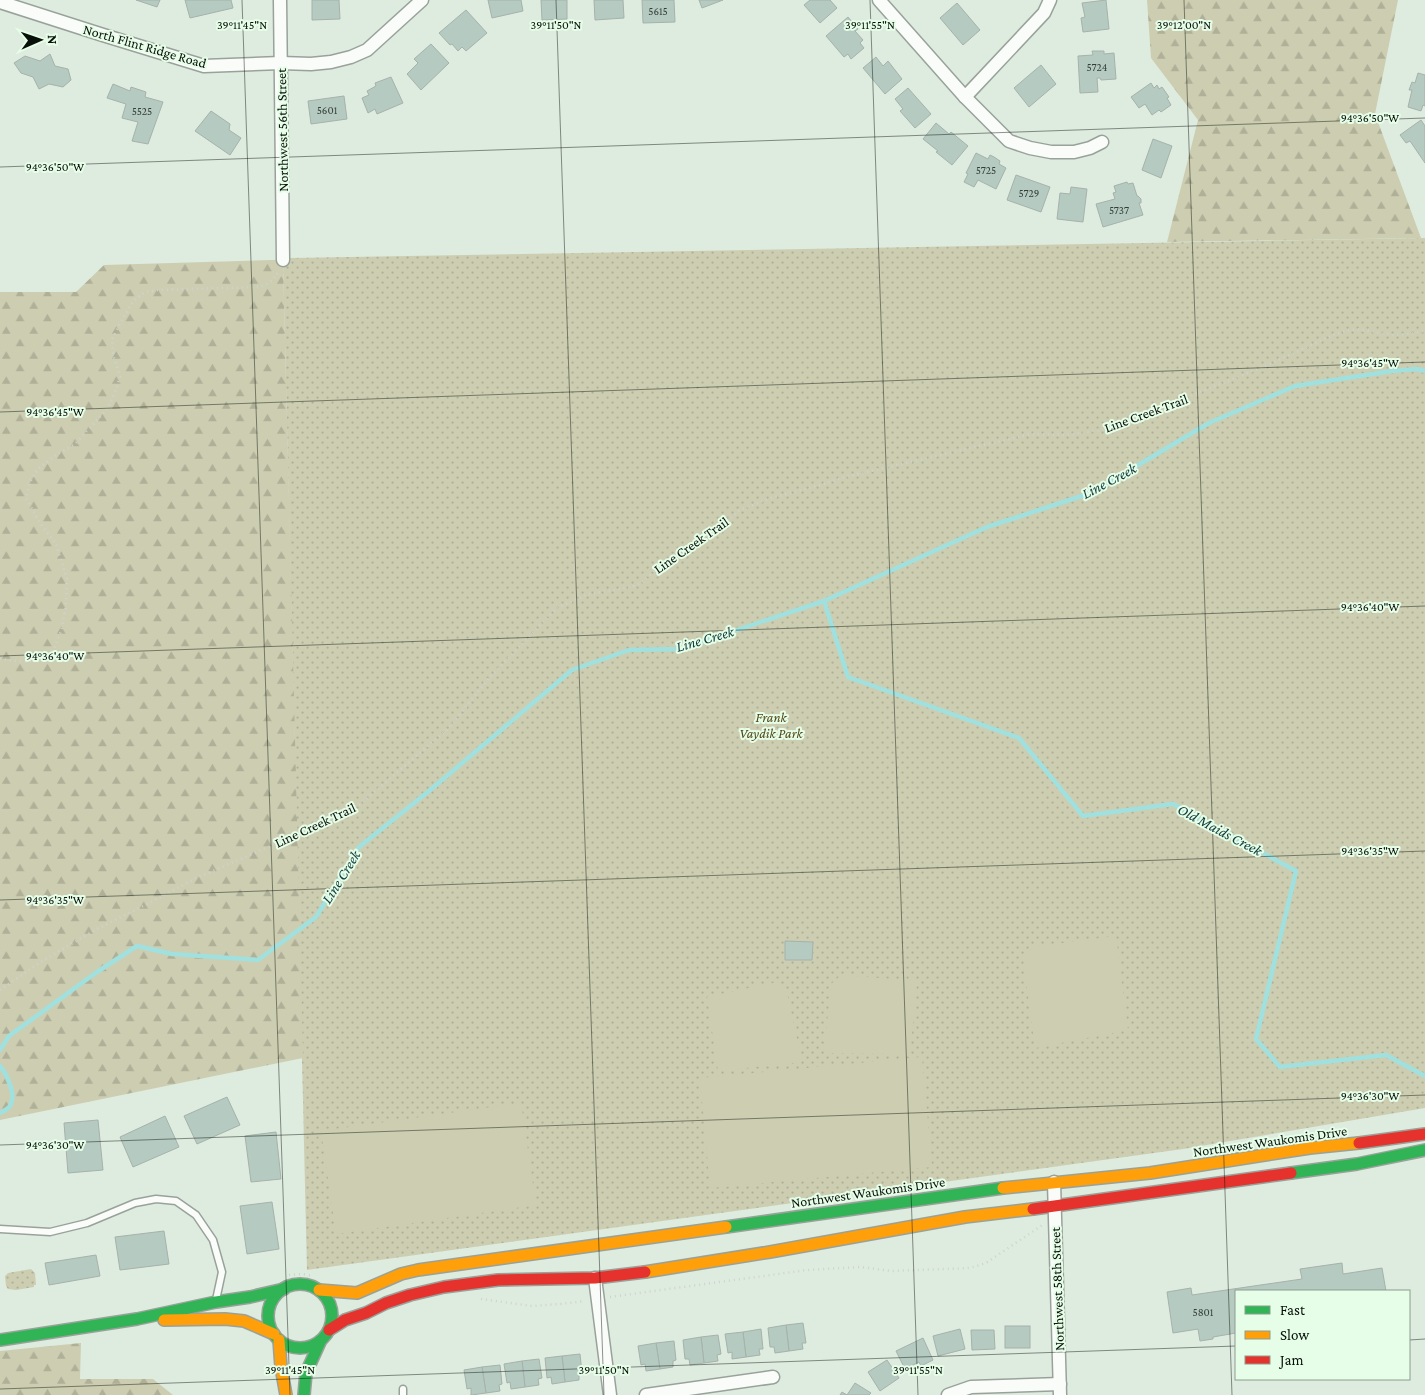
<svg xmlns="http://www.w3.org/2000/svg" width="1425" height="1395" viewBox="0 0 1425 1395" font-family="'Crimson Pro',serif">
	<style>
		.grass { fill: url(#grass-dots) }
		.forest { fill: url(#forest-firs) }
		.pitch { fill: #cdceb1 }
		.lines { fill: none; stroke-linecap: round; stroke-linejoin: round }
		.stream { stroke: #a0e0de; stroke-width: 4.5 }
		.building { fill: #b5cac0; stroke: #a6b2ab }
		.lane-casing { stroke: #99a29a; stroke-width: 9 }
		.street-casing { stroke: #99a29a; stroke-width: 15 }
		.fast-casing { stroke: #99a29a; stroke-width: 14 }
		.slow-casing { stroke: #99a29a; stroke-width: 14 }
		.jam-casing { stroke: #99a29a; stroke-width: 14 }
		.path { stroke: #cfd3d0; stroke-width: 2.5; stroke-dasharray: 1 4; stroke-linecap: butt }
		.lane { stroke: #fafcfa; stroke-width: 6 }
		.street { stroke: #fafcfa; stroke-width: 12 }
		.fast { stroke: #30b455; stroke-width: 11 }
		.slow { stroke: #ff9f0a; stroke-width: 11 }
		.jam { stroke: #e5322d; stroke-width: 11 }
		.ticks { fill: none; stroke: #081009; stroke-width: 1; stroke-opacity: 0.45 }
		.labels { text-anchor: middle; stroke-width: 4; stroke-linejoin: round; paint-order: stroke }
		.number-label { font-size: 11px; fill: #333e37 }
		.street-label { font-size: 14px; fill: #081009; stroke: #e6fde8 }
		.park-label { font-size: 14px; font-style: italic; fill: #514716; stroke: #e6fde8 }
		.water-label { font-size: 15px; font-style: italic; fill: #0f3a3b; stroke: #e6fde8 }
		.ticks-label { font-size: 12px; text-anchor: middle; fill: #081009; stroke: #e6fde8; stroke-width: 4; stroke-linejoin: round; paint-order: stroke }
	</style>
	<defs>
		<pattern id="grass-dots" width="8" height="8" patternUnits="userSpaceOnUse" patternTransform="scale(1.25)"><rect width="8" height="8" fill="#cdceb1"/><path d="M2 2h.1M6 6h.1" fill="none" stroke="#afb097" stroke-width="1.8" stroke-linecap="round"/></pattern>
		<pattern id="forest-firs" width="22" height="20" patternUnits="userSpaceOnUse" patternTransform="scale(1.25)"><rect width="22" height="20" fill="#cdceb1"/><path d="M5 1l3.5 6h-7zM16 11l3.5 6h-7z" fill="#afb097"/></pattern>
	</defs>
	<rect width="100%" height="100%" fill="#deebdf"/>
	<g class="grass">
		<path d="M1425 238V1108L1183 1149 307 1270 283 260 291 258Z"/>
		<path d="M31 1269 35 1273 36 1285H34V1287L16 1290 8 1289 6 1286 5 1276 8 1273Z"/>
	</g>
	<g class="forest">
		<path d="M1147 0H1398L1375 114 1421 238 1167 242 1198 120 1151 58Z"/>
		<path d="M271 260H283L303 1058 0 1120V292H76L104 265Z"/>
		<path d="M81 1343 80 1379H153L173 1395H0V1351Z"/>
	</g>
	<g class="pitch">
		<path d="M1116 936 1128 1030 1035 1048 1023 957 1032 947Z"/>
		<path d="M841 975 917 981 910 1054 824 1053 831 984Z"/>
		<path d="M777 982 786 988 802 1062 718 1071 707 997Z"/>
		<path d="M922 1057 932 1167 710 1188 700 1078Z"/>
		<path d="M521 1103 536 1205 336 1234 321 1131Z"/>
	</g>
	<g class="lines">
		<g class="stream">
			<path d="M824 601 848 677 1019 738 1083 816 1173 804 1296 871 1256 1039 1280 1067 1386 1055 1425 1076"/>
			<path d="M0 1050 9 1036 97 972 137 946 172 954 258 960 316 917 359 847 429 791 572 670 629 650 680 649 824 601 987 527 1091 493 1209 423 1295 386 1392 371 1417 369 1425 371"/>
			<path d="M0 1066C7 1075 17 1095 10 1106 8 1109 4 1111 0 1113"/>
		</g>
	</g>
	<g class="building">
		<path d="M136 0H160L157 7Z"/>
		<path d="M185 0H231L233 8 190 18Z"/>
		<path d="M312 0H339L340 19 312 20Z"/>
		<path d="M488 0H521L523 11 492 18Z"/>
		<path d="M541 0H567V19L542 20Z"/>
		<path d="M594 0H623L624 18 595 20Z"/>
		<path d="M642 0H674L675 22 643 23Z"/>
		<path d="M699 0H723L702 8Z"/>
		<path d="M810 0H830L837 8 820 23 804 5Z"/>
		<path d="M1106 0 1109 29 1083 32 1081 18 1085 17 1082 3Z"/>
		<path d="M957 3 980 30 963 45 940 18Z"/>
		<path d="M466 10 487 33 466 51 462 47 458 51 452 44 450 45 439 33Z"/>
		<path d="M848 17 858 29 855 31 863 40 860 43 864 48 851 59 848 54 844 57 826 36Z"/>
		<path d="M431 44 449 63 421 90 407 74 418 63 414 59Z"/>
		<path d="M1092 51H1104V54L1114 53 1116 79 1101 80 1100 78H1097L1098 92 1080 93 1078 56 1093 55Z"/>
		<path d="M50 54 55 66 68 69 71 80 63 87 49 84 39 89 33 77 21 73 14 63 25 56 40 61Z"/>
		<path d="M876 57 883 66 888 61 902 79 885 94 863 68Z"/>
		<path d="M1041 65 1056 84 1029 107 1014 88Z"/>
		<path d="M1418 73 1425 75V106L1423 105 1421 111 1408 107 1412 90H1409L1412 82 1415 83Z"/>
		<path d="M391 77 403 103 377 114 375 109 368 113 362 98 369 95 367 91 376 86 375 83Z"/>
		<path d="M1151 83 1154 88 1157 85 1159 89 1162 87 1169 97 1167 98 1171 105 1161 112 1159 110 1152 115 1145 104 1139 108 1131 97Z"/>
		<path d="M113 84 130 91 131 87 146 92 145 97 163 102 148 144 132 141 138 122 122 118 126 104 107 98Z"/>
		<path d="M908 88 931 114 915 128 900 111 903 109 895 99Z"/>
		<path d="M344 96 347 119 311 124 308 101Z"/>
		<path d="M211 111 230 124 229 130 241 138 230 155 195 131Z"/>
		<path d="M1421 120 1425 126V163L1410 141 1406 143 1400 135Z"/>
		<path d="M936 123 949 134 951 132 968 146 952 165 936 152 938 151 923 139Z"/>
		<path d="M1153 139 1172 146 1161 178 1142 170Z"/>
		<path d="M976 153 988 159 990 155 994 157 1000 161 999 164 1006 168 996 189 978 180 974 187 964 182 968 174 966 173Z"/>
		<path d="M1016 175 1050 187 1041 212 1007 200Z"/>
		<path d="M1127 182 1128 184 1133 183 1137 196H1138L1141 199V203H1139L1143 215 1103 227 1096 204 1115 199 1113 193 1116 192 1114 186Z"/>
		<path d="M1071 187 1087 189 1083 222 1057 219 1060 193 1070 194Z"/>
		<path d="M785 941 813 942 812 960H785Z"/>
		<path d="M227 1097 240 1125 197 1144 184 1116Z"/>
		<path d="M165 1116 179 1147 133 1167 120 1137Z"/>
		<path d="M98 1120 103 1170 68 1173 64 1123Z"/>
		<path d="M276 1132 281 1179 251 1182 245 1136Z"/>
		<path d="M272 1202 279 1249 247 1254 240 1206Z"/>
		<path d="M164 1231 169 1264 120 1270 115 1237Z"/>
		<path d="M96 1255 100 1276 49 1285 45 1263Z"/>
		<path d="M1342 1263 1343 1274 1382 1268 1386 1291H1236V1333L1213 1337V1339L1200 1341 1198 1329 1173 1333 1167 1292 1191 1288 1192 1295 1302 1279 1300 1269Z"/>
		<path d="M803 1323 806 1343H802L803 1349 789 1351 786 1325Z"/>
		<path d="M786 1325 789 1351 775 1353 774 1347H770L768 1328Z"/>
		<rect x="1005" y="1326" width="25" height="22"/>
		<path d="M761 1329 763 1349H759L760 1355 746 1357 743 1332Z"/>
		<path d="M960 1329 965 1349 938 1356 933 1336Z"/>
		<path d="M971 1330H994L995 1349 972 1350Z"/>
		<path d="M743 1332 746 1357 732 1359V1352L728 1353 725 1334Z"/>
		<path d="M718 1335 721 1354 717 1355 718 1361 704 1363 701 1337Z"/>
		<path d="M701 1337 704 1363 690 1365 689 1359H685L683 1340Z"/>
		<path d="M923 1338 933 1360 921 1366 919 1362 905 1369 896 1351Z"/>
		<path d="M674 1341 676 1360 673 1361V1367L660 1369 656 1343Z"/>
		<path d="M656 1343 660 1369 646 1371 645 1364 641 1365 638 1346Z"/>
		<path d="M580 1354 582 1373H579V1380L565 1382 562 1356Z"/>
		<path d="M562 1356 565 1382 552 1384 551 1377 547 1378 545 1358Z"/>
		<path d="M539 1359 542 1378 538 1379 539 1385 525 1387 522 1361Z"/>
		<path d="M887 1360 899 1378 880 1391 868 1372Z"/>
		<path d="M522 1361 525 1387 511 1389 510 1382 507 1383 504 1364Z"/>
		<path d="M500 1365 502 1384 499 1385 500 1391 486 1393 482 1367Z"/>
		<path d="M482 1367 486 1393 471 1395V1388L467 1389 464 1370Z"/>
		<path d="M855 1383 871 1393 869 1395H840L842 1392 847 1395Z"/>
	</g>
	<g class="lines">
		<g class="lane-casing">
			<g id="lane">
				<path d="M0 1229 50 1232 87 1223 135 1203 156 1199 176 1201 196 1215 213 1240 222 1272 216 1300"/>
				<path d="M403 1389V1395"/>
			</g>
		</g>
		<g class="street-casing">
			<g id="street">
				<path d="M280 0 283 260"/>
				<path d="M879 0 965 97 1009 141 1030 148 1051 152H1074L1090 148 1102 142"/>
				<path d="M0 2 103 35 204 66 281 63 311 64 331 62 351 57 367 50 422 0"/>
				<path d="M965 97 1044 13 1050 0"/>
				<path d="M1054 1182 1060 1395"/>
				<path d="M595 1278 610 1395"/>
				<path d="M646 1395 773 1377"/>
				<path d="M948 1395 971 1387 1060 1384"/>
			</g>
		</g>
		<g class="fast-casing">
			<g id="fast">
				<path d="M1291 1173 1357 1164 1425 1150"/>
				<path d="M726 1227 1003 1188"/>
				<circle cx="300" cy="1316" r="32"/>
				<path d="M0 1340 137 1319 216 1302 250 1297 284 1289"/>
				<path d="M304 1395 306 1373 320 1342"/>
			</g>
		</g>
		<g class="slow-casing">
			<g id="slow">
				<path d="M1003 1188 1150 1173 1310 1148 1359 1143"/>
				<path d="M645 1272 770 1252 965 1217 1033 1209"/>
				<path d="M319 1290 357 1293 401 1274 418 1270 726 1227"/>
				<path d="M164 1320 225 1319 244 1321 274 1334"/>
				<path d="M279 1340 281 1367 286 1395"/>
			</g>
		</g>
		<g class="jam-casing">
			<g id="jam">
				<path d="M1359 1143 1425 1134"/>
				<path d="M1033 1209 1291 1173"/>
				<path d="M329 1330 345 1320 366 1313 386 1303 410 1295 444 1287 498 1280 595 1278 645 1272"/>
			</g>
		</g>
		<g class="path">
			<path d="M0 659 26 662 38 661 45 657 54 649 61 631 66 606 67 579 56 544 40 523 26 498 30 482 38 469 56 455 75 444 107 409 114 395 120 377 113 354 112 339 119 325 134 300 145 292 158 290 259 287C268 284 275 280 279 270"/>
			<path d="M0 990 39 963 95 930 153 901 196 878 341 816 358 806 449 728 488 679 558 607 589 594 632 587 643 582 660 565 713 533 740 510 771 498 824 484 841 478 1018 437 1031 434 1065 435 1102 430 1143 415 1270 364 1335 334 1356 329 1394 335 1410 334 1425 331"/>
			<path d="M289 1275 302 1274 313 1276"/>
			<path d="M610 1297 807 1270 861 1267 891 1271 970 1268 986 1263 1044 1224"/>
			<path d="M481 1299 532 1306 560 1304 585 1301"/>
		</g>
		<use href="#lane" class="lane"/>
		<use href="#street" class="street"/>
		<use href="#fast" class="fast"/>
		<use href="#slow" class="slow"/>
		<use href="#jam" class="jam"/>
	</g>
	<path class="ticks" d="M242 0 290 1395M556 0 604 1395M870 0 918 1395M1184 0 1232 1395M0 167 1425 118M0 412 1425 362M0 656 1425 606M0 900 1425 851M0 1145 1425 1095M1409 1340 1425 1339M0 1389 1236 1346"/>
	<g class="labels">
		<g class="number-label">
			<text x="658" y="15">5615</text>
			<text x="1097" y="71">5724</text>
			<text x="327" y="114">5601</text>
			<text x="142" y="115">5525</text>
			<text x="986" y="174">5725</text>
			<text x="1029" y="197">5729</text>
			<text x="1119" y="214">5737</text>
			<text x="1203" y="1316">5801</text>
		</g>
		<g class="street-label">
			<text transform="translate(145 46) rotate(16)" y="5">North Flint Ridge Road</text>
			<text transform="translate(282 130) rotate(-91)" y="5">Northwest 56th Street</text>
			<text transform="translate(1146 413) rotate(-20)" y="5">Line Creek Trail</text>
			<text transform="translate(691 545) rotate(-35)" y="5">Line Creek Trail</text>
			<text transform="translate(315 825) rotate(-25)" y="5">Line Creek Trail</text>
			<text transform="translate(1270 1141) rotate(-8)" y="5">Northwest Waukomis Drive</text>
			<text transform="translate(868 1192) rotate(-8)" y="5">Northwest Waukomis Drive</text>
			<text transform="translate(1057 1289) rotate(-92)" y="5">Northwest 58th Street</text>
		</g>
		<g class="park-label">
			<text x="771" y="722">Frank<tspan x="771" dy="16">Vaydik Park</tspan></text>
		</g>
		<g class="water-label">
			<text transform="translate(1109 481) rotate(-28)" y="5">Line Creek</text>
			<text transform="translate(705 639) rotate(-16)" y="5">Line Creek</text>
			<text transform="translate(1220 830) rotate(28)" y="5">Old Maids Creek</text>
			<text transform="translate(341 877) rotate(-58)" y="5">Line Creek</text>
		</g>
	</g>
	<g class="ticks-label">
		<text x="242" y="29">39°11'45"N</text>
		<text x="556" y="29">39°11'50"N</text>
		<text x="870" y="29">39°11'55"N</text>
		<text x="1184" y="29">39°12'00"N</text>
		<text x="1370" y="122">94°36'50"W</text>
		<text x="55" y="171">94°36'50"W</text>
		<text x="1370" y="367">94°36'45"W</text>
		<text x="55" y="416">94°36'45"W</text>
		<text x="1370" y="611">94°36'40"W</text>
		<text x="55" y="660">94°36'40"W</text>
		<text x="1370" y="855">94°36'35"W</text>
		<text x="55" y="904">94°36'35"W</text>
		<text x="1370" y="1100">94°36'30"W</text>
		<text x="55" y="1149">94°36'30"W</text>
		<text x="290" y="1374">39°11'45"N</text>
		<text x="604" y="1374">39°11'50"N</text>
		<text x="918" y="1374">39°11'55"N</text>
	</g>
	<rect x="1235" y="1290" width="175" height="90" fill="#e6fde8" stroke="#8d9e8f"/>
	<rect x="1245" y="1306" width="25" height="8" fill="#30b455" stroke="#8d9e8f"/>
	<text x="1280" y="1315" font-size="15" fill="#081009">Fast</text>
	<rect x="1245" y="1331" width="25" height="8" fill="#ff9f0a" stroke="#8d9e8f"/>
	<text x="1280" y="1340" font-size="15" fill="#081009">Slow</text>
	<rect x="1245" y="1356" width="25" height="8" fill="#e5322d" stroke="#8d9e8f"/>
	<text x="1280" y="1365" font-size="15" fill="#081009">Jam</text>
	<g transform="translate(40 40) rotate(88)" stroke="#e6fde8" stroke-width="4" paint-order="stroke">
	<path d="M0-4L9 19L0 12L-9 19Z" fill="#081009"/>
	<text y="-8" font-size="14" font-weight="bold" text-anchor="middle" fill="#081009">N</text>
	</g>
</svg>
